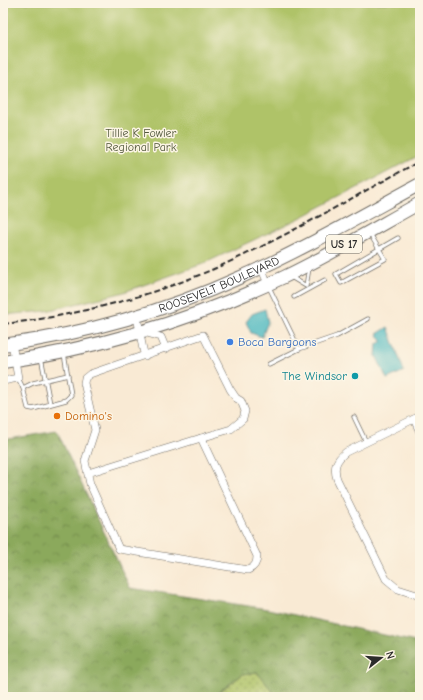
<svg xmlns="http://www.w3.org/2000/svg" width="423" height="700" viewBox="0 0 423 700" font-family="'Comic Neue',sans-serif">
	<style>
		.grass { fill: url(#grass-dots); stroke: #6d7749 }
		.forest { fill: url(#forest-crowns); stroke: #5b6a44 }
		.park { fill: #afc367; stroke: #6d7749 }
		.water { fill: #48b7c0; stroke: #3a7176 }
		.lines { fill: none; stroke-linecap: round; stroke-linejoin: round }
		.lane-casing { stroke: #736e66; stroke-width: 5 }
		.street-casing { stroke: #736e66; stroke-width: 8 }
		.highway-casing { stroke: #736e66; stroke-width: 14 }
		.lane { stroke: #fff; stroke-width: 3.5 }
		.street { stroke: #fff; stroke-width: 7 }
		.highway { stroke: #fff; stroke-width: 12 }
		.rail { stroke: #2b2b2b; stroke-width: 2; stroke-dasharray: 6 3; stroke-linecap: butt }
		.shop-dot { fill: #3f7fe0; stroke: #fcf5e5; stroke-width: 1.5 }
		.culture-dot { fill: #0f9aa8; stroke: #fcf5e5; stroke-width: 1.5 }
		.food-dot { fill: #e8710a; stroke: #fcf5e5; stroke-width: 1.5 }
		.labels { text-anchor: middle; stroke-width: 3; stroke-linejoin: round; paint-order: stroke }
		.shield { fill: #fcf5e5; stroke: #6a6863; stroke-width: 1 }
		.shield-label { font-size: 11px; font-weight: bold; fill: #2b2b2b }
		.park-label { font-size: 12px; fill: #53593d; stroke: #fcf5e5 }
		.street-label { font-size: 12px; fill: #2b2b2b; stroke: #fcf5e5 }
		.shop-label { font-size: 12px; fill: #366cbe; stroke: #fcf5e5; text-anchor: start }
		.culture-label { font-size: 12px; fill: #0d838f; stroke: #fcf5e5; text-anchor: end }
		.food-label { font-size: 12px; fill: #c56008; stroke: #fcf5e5; text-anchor: start }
	</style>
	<defs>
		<pattern id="grass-dots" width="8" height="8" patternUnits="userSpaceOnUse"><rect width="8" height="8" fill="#afc367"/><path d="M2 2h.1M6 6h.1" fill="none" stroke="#8f9f55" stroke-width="1.8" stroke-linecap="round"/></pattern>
		<pattern id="forest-crowns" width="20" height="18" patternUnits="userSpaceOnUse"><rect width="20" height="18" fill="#8ba95c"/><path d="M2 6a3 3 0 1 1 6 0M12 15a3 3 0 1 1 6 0" fill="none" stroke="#728a4c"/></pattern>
	</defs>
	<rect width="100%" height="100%" fill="#fcf5e5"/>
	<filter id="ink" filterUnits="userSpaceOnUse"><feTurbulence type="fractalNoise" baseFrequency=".025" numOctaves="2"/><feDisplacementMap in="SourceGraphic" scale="8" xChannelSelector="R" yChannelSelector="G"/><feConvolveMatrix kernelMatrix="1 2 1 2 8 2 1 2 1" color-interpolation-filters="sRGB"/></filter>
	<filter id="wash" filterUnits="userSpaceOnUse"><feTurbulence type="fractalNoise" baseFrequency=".012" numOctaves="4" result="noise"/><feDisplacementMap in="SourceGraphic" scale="16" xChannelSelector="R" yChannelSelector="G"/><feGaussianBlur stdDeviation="0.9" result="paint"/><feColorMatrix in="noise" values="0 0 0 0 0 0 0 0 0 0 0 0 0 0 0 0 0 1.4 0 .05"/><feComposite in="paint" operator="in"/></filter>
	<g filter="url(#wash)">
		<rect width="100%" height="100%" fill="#f9ead4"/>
		<path class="grass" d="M257 672 277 697H212L243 674Z"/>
		<path class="forest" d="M57 431 130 588 268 609 420 643V697H277L257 672 243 674 212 697H3V440Z"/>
		<path class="park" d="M3 3H420V155L300 218 203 264 121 293 46 311 3 315Z"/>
		<g class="water">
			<path d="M265 309 268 322 262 337 251 333 246 322 252 314Z"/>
			<path d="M388 327 404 371 387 379 376 356 377 344 382 341 377 334Z"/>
		</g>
	</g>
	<g filter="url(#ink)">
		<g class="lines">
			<g class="lane-casing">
				<g id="lane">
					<path d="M370 234 379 249 336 274 341 283 385 259 379 249 398 238"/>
					<path d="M291 277 306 286 309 268"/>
					<path d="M269 287 299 349 337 336 368 319"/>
					<path d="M294 297 325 280"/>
					<path d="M41 357 50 404"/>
					<path d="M269 364 299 349"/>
					<path d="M18 378 23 388 28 408 33 409 66 400 71 395 64 353"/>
					<path d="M23 388 33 383 68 375"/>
					<path d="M354 417 366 442"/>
				</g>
			</g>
			<g class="street-casing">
				<g id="street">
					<path d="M261 267 268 284"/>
					<path d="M136 315C141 330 140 342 145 356"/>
					<path d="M143 332 161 337 166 349"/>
					<path d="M203 335 230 389 236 398 241 401 245 411 243 419 231 429 201 438 257 556C257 563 255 567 248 570L119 549 90 484 85 461 95 430 84 383 85 378 90 374Z"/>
					<path d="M3 381 18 378 12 343"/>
					<path d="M420 416 346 452C336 460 333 467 337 479L386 579 398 589 420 596"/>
					<path d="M414 419 420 432"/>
					<path d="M88 473 201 438"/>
				</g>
			</g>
			<g class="highway-casing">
				<g id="highway">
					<path id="s1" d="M3 345C84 334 166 311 241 277 302 250 361 216 420 184"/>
					<path d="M3 362C101 348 195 319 284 277 330 255 375 228 420 203"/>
				</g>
			</g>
			<use href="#lane" class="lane"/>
			<use href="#street" class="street"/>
			<use href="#highway" class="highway"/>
			<path class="rail" d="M3 324C76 316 149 297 216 268 286 237 353 197 420 161"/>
		</g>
	</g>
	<circle class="shop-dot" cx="230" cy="342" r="4"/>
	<circle class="culture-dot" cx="355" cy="376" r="4"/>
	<circle class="food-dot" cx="57" cy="416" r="4"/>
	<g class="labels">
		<rect class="shield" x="326" y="235" width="36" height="18" rx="3"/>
		<g class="shield-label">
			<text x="344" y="248">US 17</text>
		</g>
		<g class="park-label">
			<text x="141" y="137">Tillie K Fowler<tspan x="141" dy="14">Regional Park</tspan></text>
		</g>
		<g class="street-label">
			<text dy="4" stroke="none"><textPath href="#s1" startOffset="225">ROOSEVELT BOULEVARD</textPath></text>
		</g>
		<g class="shop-label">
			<text x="238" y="346">Boca Bargoons</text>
		</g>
		<g class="culture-label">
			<text x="347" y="380">The Windsor</text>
		</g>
		<g class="food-label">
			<text x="65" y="420">Domino's</text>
		</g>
	</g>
	<rect width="423" height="700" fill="none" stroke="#fcf5e5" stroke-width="16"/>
	<g transform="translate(381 658) rotate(73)" stroke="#fcf5e5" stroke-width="3" paint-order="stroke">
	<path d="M0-3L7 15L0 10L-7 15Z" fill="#2b2b2b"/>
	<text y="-6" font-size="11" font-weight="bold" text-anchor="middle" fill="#2b2b2b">N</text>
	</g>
</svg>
